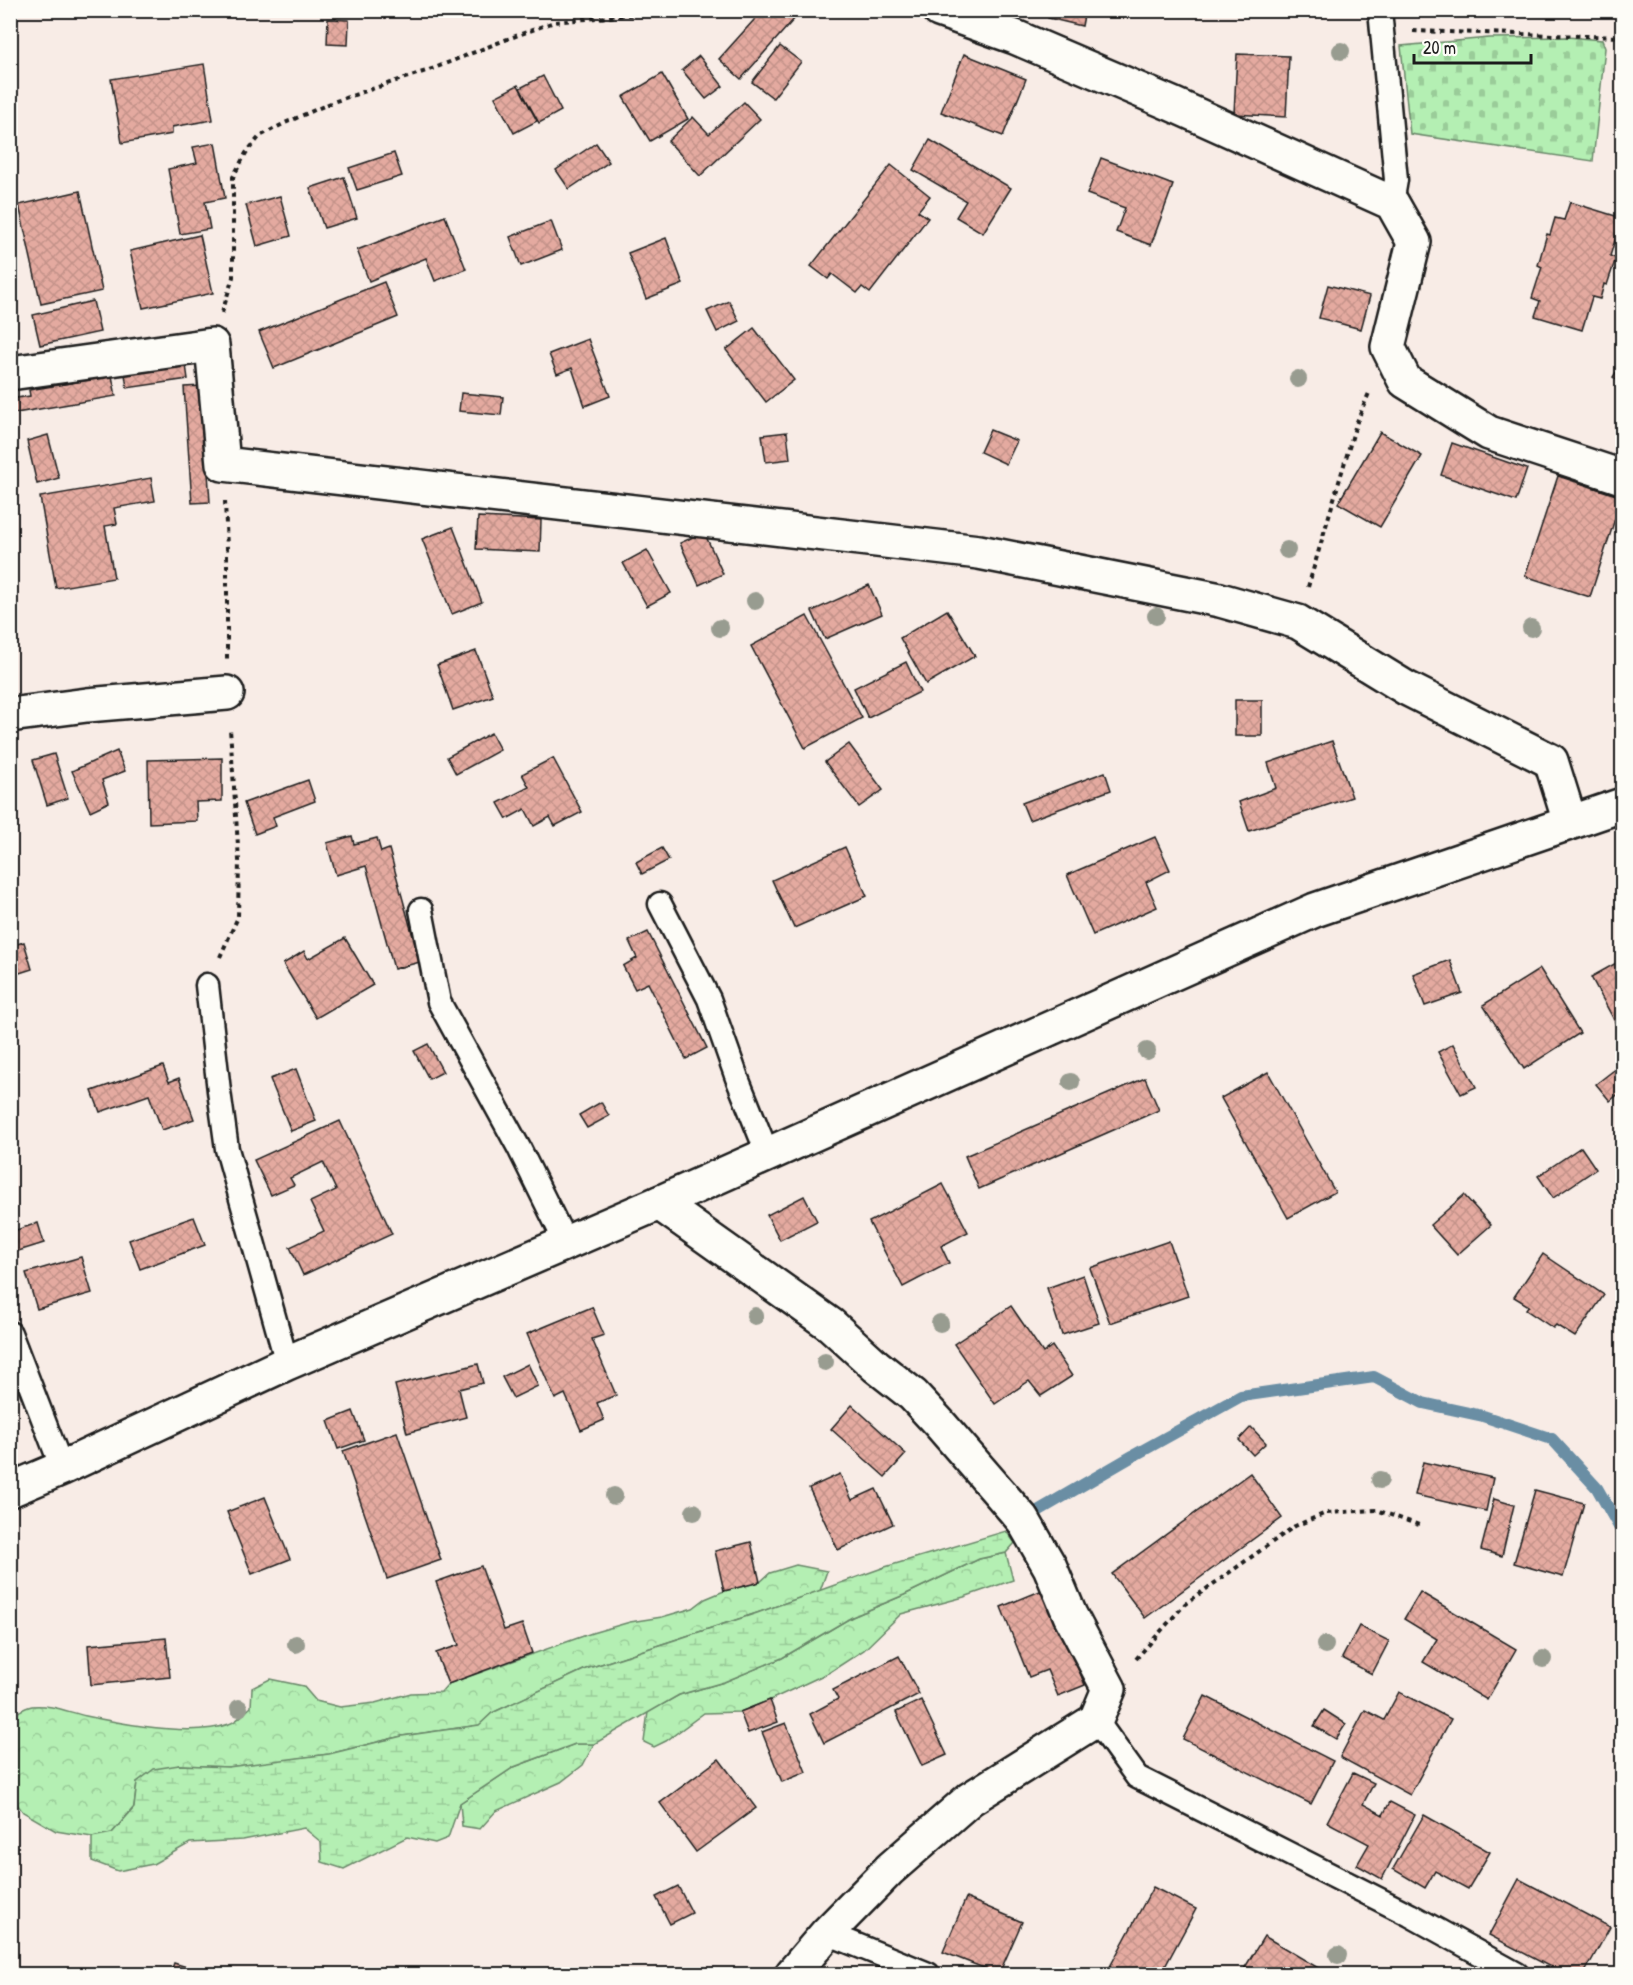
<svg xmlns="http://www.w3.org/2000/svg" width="1633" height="1985" viewBox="0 0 1633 1985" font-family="'Patrick Hand',sans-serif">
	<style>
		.forest { fill: url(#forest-crowns); stroke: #688668; stroke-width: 1.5 }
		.wetland { fill: url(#wetland-marsh); stroke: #688668; stroke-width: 1.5 }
		.cemetery { fill: url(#cemetery-stones); stroke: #688668; stroke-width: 1.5 }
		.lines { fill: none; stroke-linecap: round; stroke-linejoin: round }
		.stream { stroke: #6a8ea4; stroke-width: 12 }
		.building { fill: url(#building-cross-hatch); stroke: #1c1c1c; stroke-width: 1.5 }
		.lane-casing { stroke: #1c1c1c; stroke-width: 27 }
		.street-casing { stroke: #1c1c1c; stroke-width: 38 }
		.secondary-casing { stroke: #1c1c1c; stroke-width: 38 }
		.path { stroke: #1c1c1c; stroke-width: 4; stroke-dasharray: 4.5 4.5; stroke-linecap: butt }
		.lane { stroke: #fdfcf7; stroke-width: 22 }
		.street { stroke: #fdfcf7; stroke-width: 33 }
		.secondary { stroke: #fdfcf7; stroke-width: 33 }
		.tree { fill: #989c90 }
	</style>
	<defs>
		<pattern id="forest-crowns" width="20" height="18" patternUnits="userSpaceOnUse" patternTransform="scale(1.5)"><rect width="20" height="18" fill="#b4efb3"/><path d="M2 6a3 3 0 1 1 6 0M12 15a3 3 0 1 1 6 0" fill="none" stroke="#9acc99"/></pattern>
		<pattern id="wetland-marsh" width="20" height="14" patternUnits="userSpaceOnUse" patternTransform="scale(1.5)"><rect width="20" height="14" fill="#b4efb3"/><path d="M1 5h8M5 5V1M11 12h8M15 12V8" fill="none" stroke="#9acc99"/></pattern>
		<pattern id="cemetery-stones" width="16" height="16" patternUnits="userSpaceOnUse" patternTransform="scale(1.5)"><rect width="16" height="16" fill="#b4efb3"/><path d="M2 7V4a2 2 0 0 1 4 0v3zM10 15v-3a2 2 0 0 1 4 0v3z" fill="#9acc99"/></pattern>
		<pattern id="building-cross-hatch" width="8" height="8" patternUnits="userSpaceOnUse" patternTransform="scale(1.5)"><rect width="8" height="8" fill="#e4aaa0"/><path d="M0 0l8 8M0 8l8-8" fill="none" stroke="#c39289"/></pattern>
	</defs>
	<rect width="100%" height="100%" fill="#f8ece6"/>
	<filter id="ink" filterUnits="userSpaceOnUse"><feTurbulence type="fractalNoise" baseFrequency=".0167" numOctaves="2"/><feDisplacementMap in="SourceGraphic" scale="12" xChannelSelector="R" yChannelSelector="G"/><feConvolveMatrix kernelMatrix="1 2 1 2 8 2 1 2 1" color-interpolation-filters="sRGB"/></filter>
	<g filter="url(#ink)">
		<g class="forest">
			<path d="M1006 1553 1013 1580 964 1597 901 1614 864 1650 830 1672 770 1700 740 1712 704 1713 666 1741 654 1747 644 1742 648 1712 679 1695 724 1682 782 1658 852 1617 904 1595 979 1559Z"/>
			<path d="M796 1565 827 1571 820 1591 757 1613 586 1669 492 1713 480 1725 402 1736 329 1754 273 1762 228 1767 179 1765 137 1782 134 1807 112 1833 92 1837 56 1831 23 1812 11 1796V1716C17 1713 25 1707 32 1706 51 1704 68 1712 86 1716 123 1724 194 1737 229 1724 237 1722 244 1713 251 1707L252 1688 270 1679 303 1686 316 1701 340 1707 375 1703 411 1693 441 1692 448 1684 592 1633 630 1622 662 1617 693 1608 705 1599 724 1591 760 1582 770 1573Z"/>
			<path d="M575 1744H594L583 1765 561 1782 496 1811 480 1829 462 1826 460 1803 514 1767Z"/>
		</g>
		<path class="wetland" d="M1006 1531 1015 1543 1006 1553 979 1559 904 1595 852 1617 782 1658 724 1682 679 1695 594 1744H575L514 1767 460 1803 448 1838 435 1843 407 1837 344 1869 322 1862 321 1842 304 1828 243 1840 190 1843 153 1864 118 1871 92 1861V1837L112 1833 134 1808 137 1782 154 1769 179 1765 228 1767 329 1754 402 1736 479 1725 492 1713 586 1669 757 1613 885 1567Z"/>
		<path class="cemetery" d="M1567 37 1602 40 1605 48 1593 161 1410 134 1401 46 1489 38Z"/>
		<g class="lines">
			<path class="stream" d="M1024 1519 1131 1457 1241 1396 1374 1377 1423 1403 1483 1416 1552 1439 1597 1488 1622 1532"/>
		</g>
		<g class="building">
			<path d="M763 10H787L795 18 741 79 719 59Z"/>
			<path d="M1049 10H1085L1082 26 1048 18Z"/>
			<path d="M328 19 349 20 348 45 327 44Z"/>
			<path d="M780 46 801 62 773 98 752 82Z"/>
			<path d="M964 54 1026 79 1003 136 941 112Z"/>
			<path d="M1237 54 1289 56 1286 117 1234 114Z"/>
			<path d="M699 56 723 86 706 99 682 70Z"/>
			<path d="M204 64 213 120 172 127V134L122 143 111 79Z"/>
			<path d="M662 74 688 119 650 141 623 97Z"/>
			<path d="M543 76 561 111 539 123 520 88Z"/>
			<path d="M518 85 537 121 514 133 495 97Z"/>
			<path d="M744 102 760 119 700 176 668 141 693 117 709 134Z"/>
			<path d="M930 140 1011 188 983 233 956 217 966 201 913 170Z"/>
			<path d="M215 143 225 198 205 202 210 229 180 234 168 169 197 163 193 147Z"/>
			<path d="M596 143 609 162 569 189 556 170Z"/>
			<path d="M394 153 402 176 357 190 349 168Z"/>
			<path d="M1101 158 1173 185 1151 245 1116 232 1125 208 1087 194Z"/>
			<path d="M891 165 930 196 918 211 928 218 870 293 862 287 857 293 832 274 828 279 811 266Z"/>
			<path d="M344 177 357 218 324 228 310 188Z"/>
			<path d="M80 191 102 291 41 304 19 205Z"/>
			<path d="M280 196 291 236 257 246 246 205Z"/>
			<path d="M1570 202 1622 218 1610 256 1616 258 1607 285 1604 284 1600 299 1592 297 1582 330 1535 316 1540 301 1532 298 1542 267 1538 265 1547 234 1550 235 1555 218 1564 220Z"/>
			<path d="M445 216 466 269 435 281 426 258 369 281 357 250Z"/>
			<path d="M551 221 562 250 521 266 510 237Z"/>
			<path d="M200 235 213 293 143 308 130 251Z"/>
			<path d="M666 238 683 284 646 299 628 253Z"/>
			<path d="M384 282 398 317 274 368 259 332Z"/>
			<path d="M1328 285 1370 296 1361 329 1319 318Z"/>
			<path d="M93 301 100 332 40 345 33 315Z"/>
			<path d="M729 301 739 321 717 332 707 311Z"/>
			<path d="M754 328 794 380 766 402 726 350Z"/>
			<path d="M588 339 610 396 585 406 572 368 557 374 549 354Z"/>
			<path d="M1622 363V384L1613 377Z"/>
			<path d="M186 365 188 379 127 388 125 374Z"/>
			<path d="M112 376 116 396 10 414V399L30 396 29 390Z"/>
			<path d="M202 386 210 502 192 503 184 387Z"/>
			<path d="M461 393 503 397 501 415 459 411Z"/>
			<path d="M990 430 1017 441 1006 464 980 452Z"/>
			<path d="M787 432 790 459 766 462 762 435Z"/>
			<path d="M1380 432 1422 456 1380 527 1338 503Z"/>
			<path d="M48 435 59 478 37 484 27 441Z"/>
			<path d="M1452 443 1527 469 1516 501 1441 475Z"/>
			<path d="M1558 476 1622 497 1590 597 1525 576Z"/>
			<path d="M151 478 155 501 114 508 117 524 105 526 114 578 56 588 40 497Z"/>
			<path d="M478 517 541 520 540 552 476 549Z"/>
			<path d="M453 527 482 602 452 614 422 539Z"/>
			<path d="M704 532 723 574 699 585 680 543Z"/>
			<path d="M647 550 671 593 647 606 623 563Z"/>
			<path d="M869 585 882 614 825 639 812 611Z"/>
			<path d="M947 610 975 656 926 684 900 638Z"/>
			<path d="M807 616 862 718 805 748 751 646Z"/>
			<path d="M476 651 493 696 453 710 437 665Z"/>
			<path d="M906 662 920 692 868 718 854 688Z"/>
			<rect x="1235" y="700" width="27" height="36"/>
			<path d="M491 733 500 750 456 774 447 757Z"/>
			<path d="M1332 741 1352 797 1249 831 1239 802 1276 788 1268 763Z"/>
			<path d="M849 744 883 790 859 807 825 762Z"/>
			<path d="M117 751 125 771 102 780 109 802 90 811 72 771Z"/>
			<path d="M54 754 68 798 47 805 33 760Z"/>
			<path d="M222 758V801L196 802 197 821 149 823 148 760Z"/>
			<path d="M553 758 582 812 555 826 550 817 534 826 525 809 507 819 498 803 529 787 522 774Z"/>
			<path d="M1105 772 1111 790 1029 820 1022 803Z"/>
			<path d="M308 780 315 801 273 817 276 826 255 834 244 803Z"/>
			<path d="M352 836 354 844 377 838 381 852 389 849 420 962 394 969 366 866 336 875 327 843Z"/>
			<path d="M1155 837 1170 870 1146 882 1157 907 1093 935 1067 875Z"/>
			<path d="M845 847 867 896 794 928 772 880Z"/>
			<path d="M662 848 669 860 642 874 636 862Z"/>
			<path d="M648 932 707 1048 686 1059 648 983 635 989 623 966 637 958 629 941Z"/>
			<path d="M345 938 373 985 316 1018 283 964 304 951 308 959Z"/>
			<path d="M24 942 32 969 10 976V946Z"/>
			<path d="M1450 960 1462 993 1425 1006 1413 974Z"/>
			<path d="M1618 962 1622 970 1621 1033 1591 977Z"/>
			<path d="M1540 969 1580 1033 1524 1069 1483 1005Z"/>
			<path d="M428 1044 443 1072 429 1079 414 1051Z"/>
			<path d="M1453 1044 1476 1087 1461 1094 1438 1052Z"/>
			<path d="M1622 1064V1091L1610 1101 1596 1084Z"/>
			<path d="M163 1066 169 1082 179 1078 194 1119 162 1130 149 1095 100 1112 92 1091Z"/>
			<path d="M296 1069 316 1121 291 1131 270 1079Z"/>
			<path d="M1268 1072 1335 1192 1288 1218 1221 1098Z"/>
			<path d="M1145 1078 1159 1110 979 1189 965 1156Z"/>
			<path d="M601 1102 609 1116 587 1128 579 1115Z"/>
			<path d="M340 1121 392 1234 303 1275 290 1247 324 1231 310 1202 336 1190 323 1162 290 1178 294 1185 271 1195 254 1160Z"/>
			<path d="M1581 1147 1596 1169 1553 1198 1538 1176Z"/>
			<path d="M943 1184 968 1232 941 1246 949 1263 903 1287 869 1222Z"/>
			<path d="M1464 1195 1491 1225 1457 1255 1430 1225Z"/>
			<path d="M804 1196 817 1221 780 1240 767 1215Z"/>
			<path d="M194 1217 205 1245 140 1269 129 1240Z"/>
			<path d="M38 1223 44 1243 12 1253 10 1232Z"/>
			<path d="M1169 1241 1188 1296 1110 1323 1090 1268Z"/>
			<path d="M1543 1254 1604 1295 1575 1337 1556 1325 1553 1328 1526 1310 1529 1306 1514 1297Z"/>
			<path d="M81 1257 92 1293 37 1309 26 1273Z"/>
			<path d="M1083 1275 1099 1323 1062 1335 1047 1288Z"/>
			<path d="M1011 1306 1043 1353 1052 1346 1072 1376 1041 1396 1029 1381 995 1404 954 1344Z"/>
			<path d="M592 1307 604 1335 592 1339 616 1395 597 1403 604 1420 581 1430 565 1394 555 1399 527 1334Z"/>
			<path d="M478 1364 483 1383 459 1389 466 1417 407 1433 395 1385Z"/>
			<path d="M528 1364 538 1386 513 1398 502 1377Z"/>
			<path d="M852 1405 906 1454 885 1477 831 1429Z"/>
			<path d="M353 1411 364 1440 338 1449 328 1421Z"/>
			<path d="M1251 1427 1266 1443 1253 1455 1239 1440Z"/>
			<path d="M397 1432 441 1560 387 1579 343 1451Z"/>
			<path d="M1423 1462 1493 1478 1486 1511 1415 1495Z"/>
			<path d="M1250 1473 1282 1518 1145 1618 1112 1574Z"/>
			<path d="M840 1474 852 1500 876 1489 893 1524 838 1550 809 1488Z"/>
			<path d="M1535 1490 1584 1503 1563 1577 1514 1563Z"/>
			<path d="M265 1497 290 1559 252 1574 227 1512Z"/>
			<path d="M1494 1499 1514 1505 1502 1556 1481 1550Z"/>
			<path d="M751 1542 760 1582 724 1591 715 1551Z"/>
			<path d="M481 1566 504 1630 522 1624 532 1653 448 1684 436 1653 459 1645 436 1582Z"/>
			<path d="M1045 1589 1085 1685 1058 1696 1047 1670 1029 1677 1001 1607Z"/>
			<path d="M1420 1592 1516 1649 1487 1700 1423 1662 1437 1639 1404 1619Z"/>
			<path d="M1359 1626 1389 1641 1372 1674 1342 1658Z"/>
			<path d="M166 1638 170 1677 91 1685 88 1645Z"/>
			<path d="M899 1656 919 1694 824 1743 810 1714 838 1699 833 1690Z"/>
			<path d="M1399 1692 1451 1719 1410 1795 1340 1757 1365 1710 1384 1720Z"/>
			<path d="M1205 1696 1333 1761 1311 1804 1183 1739Z"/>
			<path d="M770 1700 778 1722 748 1733 740 1712Z"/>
			<path d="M921 1700 947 1755 922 1766 896 1712Z"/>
			<path d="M1324 1710 1346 1724 1336 1739 1314 1726Z"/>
			<path d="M786 1723 806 1772 782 1782 762 1732Z"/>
			<path d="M719 1759 756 1808 696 1852 660 1803Z"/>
			<path d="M1353 1773 1374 1783 1363 1804 1383 1815 1390 1802 1415 1815 1382 1879 1357 1865 1369 1844 1327 1822Z"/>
			<path d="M1424 1815 1490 1852 1468 1889 1435 1871 1425 1888 1393 1869Z"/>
			<path d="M1519 1879 1610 1927 1584 1974H1564L1489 1935Z"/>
			<path d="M678 1886 692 1913 670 1924 656 1897Z"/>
			<path d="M1153 1887 1196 1909 1161 1974H1106Z"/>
			<path d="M966 1898 1022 1922 999 1974 943 1952Z"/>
			<path d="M1264 1936 1320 1969 1317 1974H1241Z"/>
			<path d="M174 1963 209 1974H170Z"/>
		</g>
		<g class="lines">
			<g class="lane-casing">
				<g id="lane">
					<path d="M1380 10 1396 180 1392 203"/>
					<path d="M660 904 709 999 737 1078 768 1155"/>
					<path d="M421 910 439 1002 519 1148 566 1243"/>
					<path d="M207 985 219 1091 227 1149 287 1363"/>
					<path d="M10 1333 62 1468"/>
					<path d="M1096 1720 1137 1777 1410 1915 1517 1974"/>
					<path d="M827 1933 928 1974"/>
				</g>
			</g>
			<g class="street-casing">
				<g id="street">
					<path d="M939 10 1015 37 1172 104 1392 203 1414 242 1388 347 1405 381 1489 433 1622 477"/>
					<path d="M10 373 212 345 223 464 979 552 1220 600 1298 622 1406 688 1551 761 1570 822"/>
					<path d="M10 715 87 705 227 693"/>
					<path d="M659 1203 831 1325 876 1366 913 1395 939 1423 1023 1520 1050 1567 1070 1615 1109 1689 1096 1720 970 1799 890 1869 827 1933 792 1974"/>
				</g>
			</g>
			<g class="secondary-casing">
				<path id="secondary" d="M10 1490 62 1468 287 1363 659 1203 1315 910 1622 805"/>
			</g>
			<g class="path">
				<path d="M1413 31 1622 37"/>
				<path d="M222 313 233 277V177L246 153 260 136 285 123 333 102 432 69 505 40 554 22 681 10"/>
				<path d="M225 501 227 548V659"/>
				<path d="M1308 587 1356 424 1369 393"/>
				<path d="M220 957 238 917 239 860 230 729"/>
				<path d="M1136 1659 1185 1604 1295 1526 1326 1513 1377 1510 1422 1526"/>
			</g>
			<use href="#lane" class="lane"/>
			<use href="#street" class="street"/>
			<use href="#secondary" class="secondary"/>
		</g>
		<g class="tree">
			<circle cx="1341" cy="51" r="9"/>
			<circle cx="1298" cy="379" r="9"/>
			<circle cx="1287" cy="550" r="9"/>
			<circle cx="755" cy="601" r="9"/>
			<circle cx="1156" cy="616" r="9"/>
			<circle cx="720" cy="628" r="9"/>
			<circle cx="1531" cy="628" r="9"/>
			<circle cx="1147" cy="1051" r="9"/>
			<circle cx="1071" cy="1082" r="9"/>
			<circle cx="755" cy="1316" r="9"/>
			<circle cx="940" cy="1323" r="9"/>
			<circle cx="825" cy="1362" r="9"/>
			<circle cx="1380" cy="1480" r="9"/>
			<circle cx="614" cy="1496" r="9"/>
			<circle cx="694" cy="1512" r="9"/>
			<circle cx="296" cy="1644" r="9"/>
			<circle cx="1325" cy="1645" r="9"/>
			<circle cx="1543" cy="1659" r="9"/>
			<circle cx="239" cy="1708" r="9"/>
			<circle cx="1338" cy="1955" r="9"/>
		</g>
	</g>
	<rect width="1633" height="1985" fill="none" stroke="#fdfcf7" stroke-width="36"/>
	<rect x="18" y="18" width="1597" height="1949" fill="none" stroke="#1c1c1c" stroke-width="2" filter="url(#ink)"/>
	<path d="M1414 54v9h117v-9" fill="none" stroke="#1c1c1c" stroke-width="3"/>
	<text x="1423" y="54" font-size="18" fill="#1c1c1c" stroke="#fdfcf7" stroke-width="4.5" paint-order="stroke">20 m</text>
</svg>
